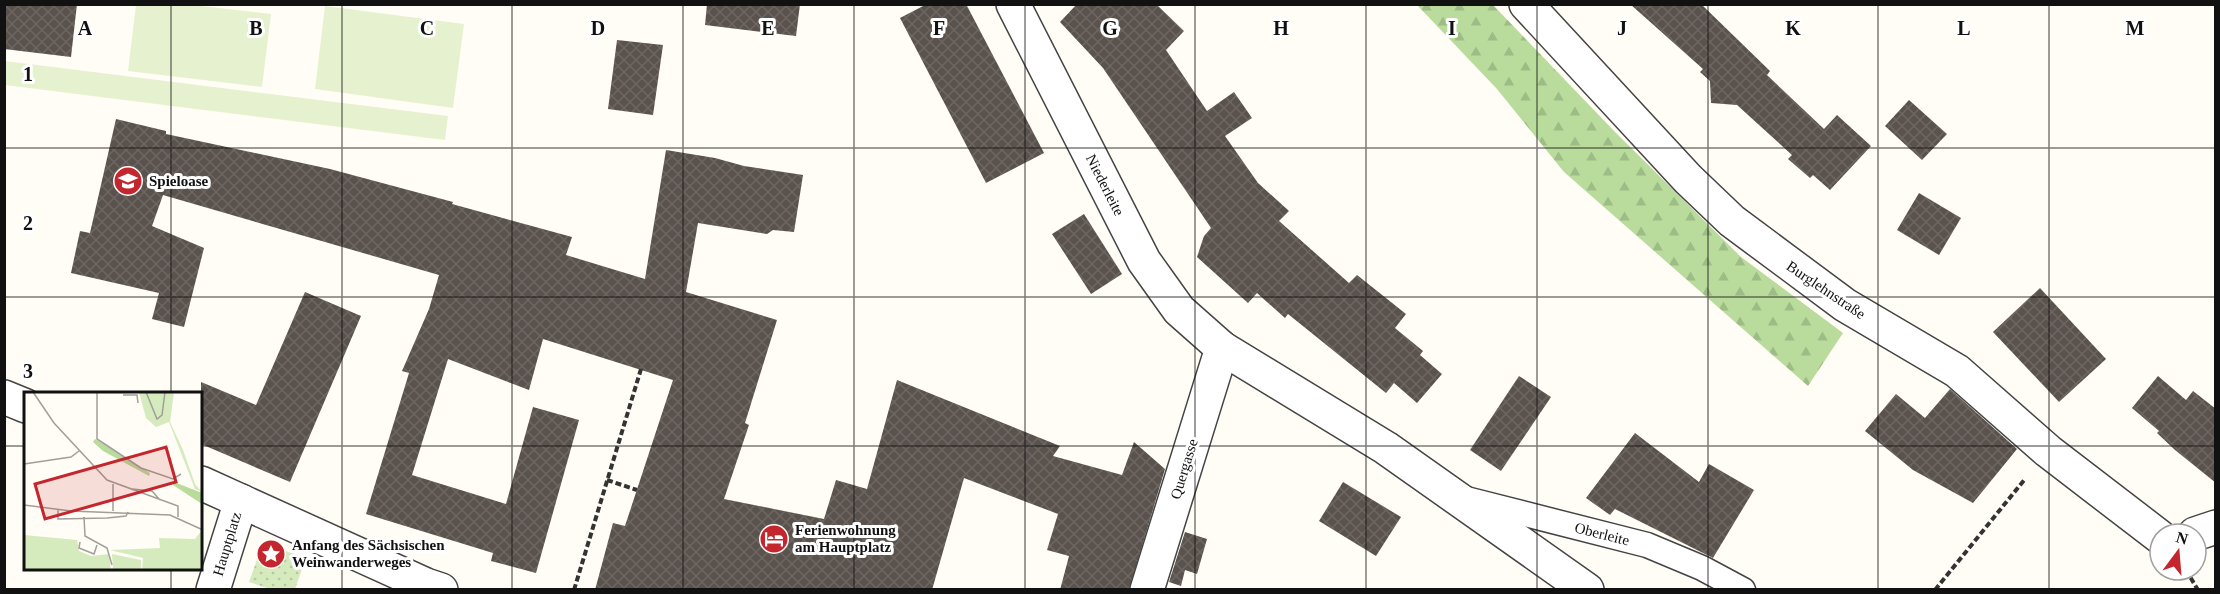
<svg xmlns="http://www.w3.org/2000/svg" width="2220" height="594" viewBox="0 0 2220 594" font-family="'Times New Roman',serif">
	<style>
		.grass { fill: url(#grass-dots) }
		.forest { fill: url(#forest-firs) }
		.pitch { fill: #e6f2cf }
		.building { fill: url(#building-cross-hatch) }
		.lines { fill: none; stroke-linecap: round; stroke-linejoin: round }
		.service-casing { stroke: #444; stroke-width: 27 }
		.minor-casing { stroke: #444; stroke-width: 36 }
		.path { stroke: #333; stroke-width: 4; stroke-dasharray: 6 3; stroke-linecap: butt }
		.service { stroke: #fff; stroke-width: 24 }
		.minor { stroke: #fff; stroke-width: 33 }
		.grid { fill: none; stroke: #111; stroke-width: 1.5; stroke-opacity: 0.55 }
		.labels { text-anchor: middle; stroke-width: 6; stroke-linejoin: round; paint-order: stroke }
		.poi-label { font-size: 15px; font-weight: bold; fill: #111; stroke: #fff; text-anchor: start }
		.street-label { font-size: 15px; fill: #111; stroke: #fff }
		.inset-road { fill: none; stroke: #a09f9a; stroke-width: 1.5 }
		.view { fill: #c4262e; fill-opacity: 0.15; stroke: #c4262e; stroke-width: 3 }
		.inset-edge { fill: none; stroke: #111; stroke-width: 3 }
		.grid-label { font-size: 20px; text-anchor: middle; font-weight: bold; fill: #111; stroke: #fff; stroke-width: 6; stroke-linejoin: round; paint-order: stroke }
	</style>
	<defs>
		<pattern id="grass-dots" width="8" height="8" patternUnits="userSpaceOnUse" patternTransform="scale(1.5)"><rect width="8" height="8" fill="#d5ebbd"/><path d="M2 2h.1M6 6h.1" fill="none" stroke="#b6c8a1" stroke-width="1.8" stroke-linecap="round"/></pattern>
		<pattern id="forest-firs" width="22" height="20" patternUnits="userSpaceOnUse" patternTransform="scale(1.5)"><rect width="22" height="20" fill="#b9dc9c"/><path d="M5 1l3.5 6h-7zM16 11l3.5 6h-7z" fill="#9ebc85"/></pattern>
		<pattern id="building-cross-hatch" width="8" height="8" patternUnits="userSpaceOnUse" patternTransform="scale(1.5)"><rect width="8" height="8" fill="#5a524d"/><path d="M0 0l8 8M0 8l8-8" fill="none" stroke="#6d6662"/></pattern>
	</defs>
	<rect width="100%" height="100%" fill="#fffdf5"/>
	<path class="grass" d="M263 543 306 558 295 589H270L249 582Z"/>
	<path class="forest" d="M1417 5H1493L1616 133 1741 257 1843 333 1808 386 1564 172 1497 89Z"/>
	<g class="pitch">
		<path d="M136 5H193L271 14 262 87 128 71Z"/>
		<path d="M325 6 464 24 453 108 315 89Z"/>
		<path d="M5 61 448 116 445 140 5 85Z"/>
	</g>
	<g class="building">
		<path d="M4 4H77L71 57 4 49Z"/>
		<path d="M707 4H800L796 36 705 25Z"/>
		<path d="M927 4H966L1044 153 986 183 900 18Z"/>
		<path d="M1077 4H1156L1184 31 1166 50 1207 111 1234 92 1252 118 1225 136 1258 183 1289 211 1279 221 1349 283 1357 275 1406 314 1395 328 1423 351 1420 355 1442 374 1417 403 1394 383 1386 393 1288 314 1285 318 1257 293 1248 303 1197 257 1204 236 1211 228 1103 68 1060 22Z"/>
		<path d="M1630 4H1701L1770 71 1767 75 1824 129 1837 115 1871 146 1830 190 1813 175 1810 178 1788 159 1792 155 1737 105 1711 103 1710 81 1700 72 1703 69Z"/>
		<path d="M617 40 663 45 653 115 608 109Z"/>
		<path d="M1909 100 1947 134 1922 160 1885 126Z"/>
		<path d="M116 119 166 131V134L330 169 453 202 452 204 572 237 566 255 645 279 666 150 715 158 744 166 803 175 794 232 773 230 767 234 698 223 686 292 777 320 745 423 749 425 724 499 824 519 836 480 867 489 897 380 1060 446 1053 456 1122 475 1134 442 1165 469 1129 590H1060L1069 556 1047 550 1058 514 964 478 932 590H595L613 523 625 526 673 380 543 339 529 390 448 359 412 475 506 504 533 407 579 420 536 573 491 561 493 553 366 514 409 373 402 371 429 309 439 275 163 195 152 226 204 248 184 327 152 319 159 293 71 273 80 231 90 233Z"/>
		<path d="M1919 193 1961 218 1939 255 1897 230Z"/>
		<path d="M1084 214 1122 274 1091 294 1052 234Z"/>
		<path d="M2040 288 2106 359 2059 402 1993 332Z"/>
		<path d="M305 292 361 316 290 482 201 444V382L256 405Z"/>
		<path d="M1519 376 1551 397 1501 471 1470 450Z"/>
		<path d="M2158 376 2186 400 2193 391 2216 409V483L2175 450 2157 433 2159 431 2132 408Z"/>
		<path d="M1950 389 2017 449 1973 503 1913 470 1865 431 1896 394 1925 418Z"/>
		<path d="M1635 433 1699 482 1709 464 1754 490 1713 558 1615 509 1610 515 1586 498Z"/>
		<path d="M1343 482 1401 517 1376 556 1319 521Z"/>
		<path d="M1185 532 1207 539 1197 574 1185 570 1181 586 1169 582Z"/>
	</g>
	<g class="lines">
		<g class="service-casing">
			<path id="service" d="M1466 499 1647 545 1702 568 1743 590"/>
		</g>
		<g class="minor-casing">
			<g id="minor">
				<path d="M1013 4 1144 261 1179 310 1222 348 1386 448 1587 590"/>
				<path d="M1526 4 1688 179 1732 221 1845 305 1957 371 2048 451 2160 537"/>
				<path d="M4 397 26 406"/>
				<path d="M201 483 426 585 441 590"/>
				<path d="M2195 534 2216 527"/>
				<path d="M213 590 241 501"/>
				<path d="M1147 590 1222 348"/>
			</g>
		</g>
		<g class="path">
			<path d="M607 480 637 490"/>
			<path d="M2186 570 2198 590"/>
			<path d="M574 590 641 369"/>
			<path d="M1935 590 2025 479"/>
		</g>
		<use href="#service" class="service"/>
		<use href="#minor" class="minor"/>
	</g>
	<path class="grid" d="M171 4V393M342 4V590M512 4V590M683 4V590M854 4V590M1025 4V590M1195 4V590M1366 4V590M1537 4V590M1708 4V590M1878 4V590M2049 4V590M4 148H2216M4 297H2216M4 446H26M201 446H2216M171 568V590"/>
	<defs>
		<g id="school-disc" transform="scale(1.5)"><circle r="9.5" fill="#c4262e" stroke="#fff"/><path d="M0-5L7-2L0 1L-7-2ZM-4 1L0 2.5L4 1V4Q0 6-4 4Z" fill="#fff"/></g>
		<g id="hotel-disc" transform="scale(1.5)"><circle r="9.5" fill="#c4262e" stroke="#fff"/><path d="M-6-4.5h1.5V1H6V5H4.5V3h-9V5H-6ZM-4 0a1.8 1.8 0 1 1 3.6 0ZM.5 0V-2.5h3Q6-2.5 6 0Z" fill="#fff"/></g>
		<g id="sight-disc" transform="scale(1.5)"><circle r="9.5" fill="#c4262e" stroke="#fff"/><path d="M0-6L1.8-2.2L6-1.7L2.9 1.2L3.7 5.4L0 3.3L-3.7 5.4L-2.9 1.2L-6-1.7L-1.8-2.2Z" fill="#fff"/></g>
	</defs>
	<g fill-rule="evenodd">
		<use href="#school-disc" x="128" y="181"/>
		<use href="#hotel-disc" x="774" y="539"/>
		<use href="#sight-disc" x="271" y="554"/>
	</g>
	<g class="labels">
		<g class="poi-label">
			<text x="149" y="186">Spieloase</text>
			<text x="795" y="535">Ferienwohnung<tspan x="795" dy="17">am Hauptplatz</tspan></text>
			<text x="292" y="550">Anfang des Sächsischen<tspan x="292" dy="17">Weinwanderweges</tspan></text>
		</g>
		<g class="street-label">
			<text transform="translate(1105 185) rotate(63)" y="5">Niederleite</text>
			<text transform="translate(1826 290) rotate(34)" y="5">Burglehnstraße</text>
			<text transform="translate(1184 469) rotate(-73)" y="5">Quergasse</text>
			<text transform="translate(1602 534) rotate(14)" y="5">Oberleite</text>
			<text transform="translate(227 544) rotate(-73)" y="5">Hauptplatz</text>
		</g>
	</g>
	<g transform="translate(24 392)">
		<rect width="178" height="178" fill="#fffdf5"/>
		<path d="M115 0H150L146 30 159 58 171 92 178 100 171 97 145 30 132 35 122 26ZM178 138V178H118L119 166 86 158 136 156 135 146 171 147ZM0 143 53 148 55 159 67 164 85 162 87 178H0ZM88 162 117 168V178H89Z" fill="#d5ebbd"/>
		<path d="M71 47 126 81 125 84 79 59 69 50ZM150 90 178 101V112L149 93Z" fill="#b9dc9c"/>
		<path class="inset-road" d="M9 0 30 31 83 88 154 114V125M73 0V47L117 76 149 87 157 82M122 0 133 27 138 23 141 0M99 3H113L114 11M0 72 47 65 55 59M108 97 128 99 136 108M0 113 47 119 146 123 179 138M34 118V127L83 126 102 124 104 120M89 119V92M60 125 61 144 83 156 88 173M56 150 55 156 70 162 73 153"/>
		<path class="view" d="M142 55 152 90 21 127 11 92Z"/>
		<rect width="178" height="178" class="inset-edge"/>
	</g>
	<g class="grid-label">
		<text x="85" y="35">A</text>
		<text x="256" y="35">B</text>
		<text x="427" y="35">C</text>
		<text x="598" y="35">D</text>
		<text x="768" y="35">E</text>
		<text x="939" y="35">F</text>
		<text x="1110" y="35">G</text>
		<text x="1281" y="35">H</text>
		<text x="1452" y="35">I</text>
		<text x="1622" y="35">J</text>
		<text x="1793" y="35">K</text>
		<text x="1964" y="35">L</text>
		<text x="2135" y="35">M</text>
		<text x="28" y="81">1</text>
		<text x="28" y="230">2</text>
		<text x="28" y="378">3</text>
	</g>
	<rect width="2220" height="594" fill="none" stroke="#111111" stroke-width="12"/>
	<g transform="translate(2178 552) rotate(16)"><circle r="28" fill="#ffffff" stroke="#a0a0a0" stroke-width="1.5"/>
	<path d="M0-4.5L10 22L0 15L-10 22Z" fill="#c4262e"/>
	<text y="-9" font-size="16" font-weight="bold" text-anchor="middle" fill="#111111">N</text>
	</g>
</svg>
